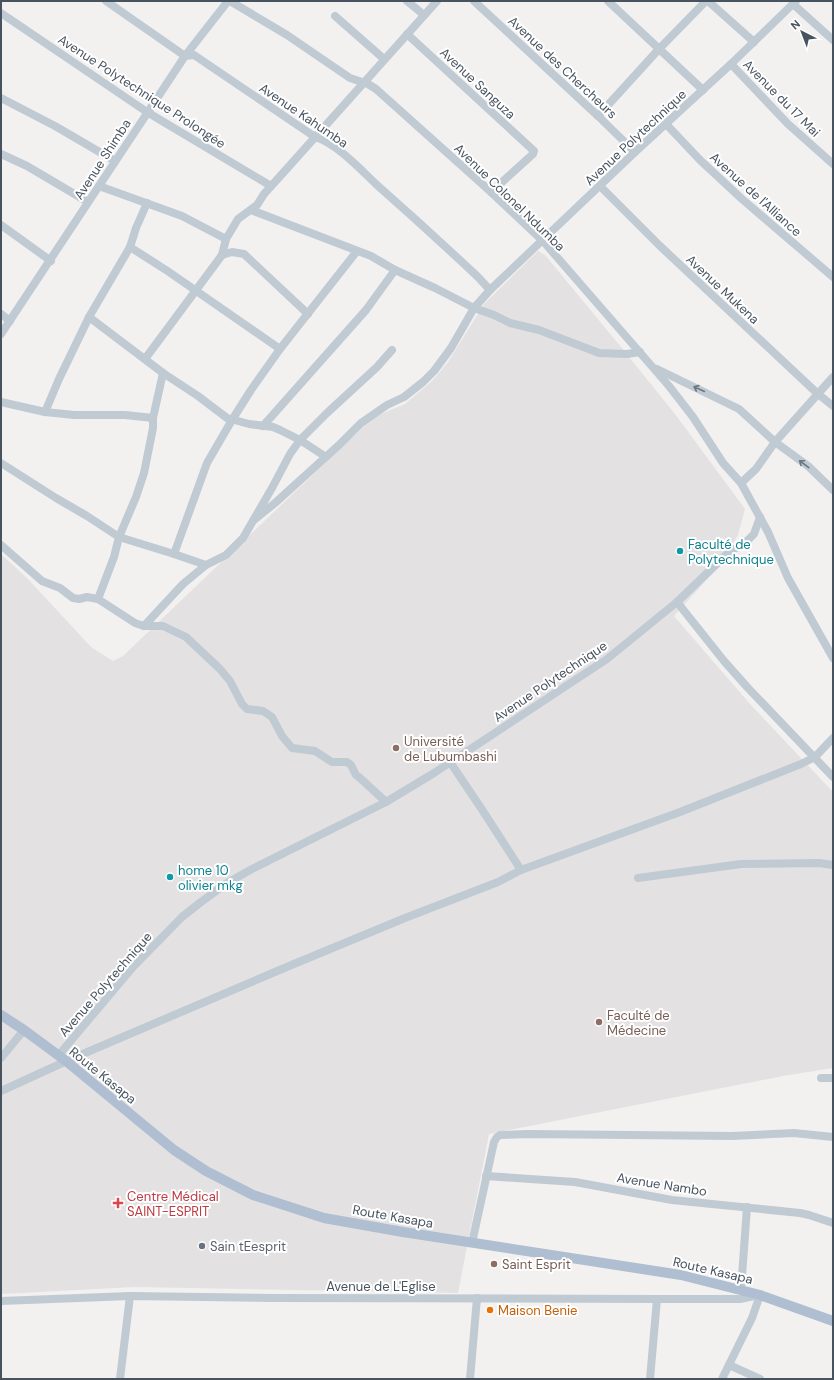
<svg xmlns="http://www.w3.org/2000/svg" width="834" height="1380" viewBox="0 0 834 1380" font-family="'DM Sans',sans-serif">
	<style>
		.education { fill: #e4e1e2 }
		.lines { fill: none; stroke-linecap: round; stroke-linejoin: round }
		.minor { stroke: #c0cad3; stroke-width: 8 }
		.major { stroke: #afbed0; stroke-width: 10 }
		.oneway { stroke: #6b7782 }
		.culture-dot { fill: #0f9aa8; stroke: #fff; stroke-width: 1.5 }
		.education-dot { fill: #8d6e63; stroke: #fff; stroke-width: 1.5 }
		.health-dot { fill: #e0444e; stroke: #fff; stroke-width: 1.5 }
		.worship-dot { fill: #6b7280; stroke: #fff; stroke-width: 1.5 }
		.food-dot { fill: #e8710a; stroke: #fff; stroke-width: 1.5 }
		.labels { text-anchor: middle; stroke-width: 4; stroke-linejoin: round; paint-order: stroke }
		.street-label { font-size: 13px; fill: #47535f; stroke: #fff }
		.culture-label { font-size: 13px; fill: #0d838f; stroke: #fff; text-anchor: start }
		.education-label { font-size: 13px; fill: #785e54; stroke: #fff; text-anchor: start }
		.health-label { font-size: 13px; fill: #be3a42; stroke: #fff; text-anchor: start }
		.worship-label { font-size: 13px; fill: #5b616d; stroke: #fff; text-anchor: start }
		.food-label { font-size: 13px; fill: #c56008; stroke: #fff; text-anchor: start }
	</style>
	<rect width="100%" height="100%" fill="#f3f0f0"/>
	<path class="education" d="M538 251 545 255 621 347 675 414 745 509 738 535 721 564 674 616 750 704 833 792V1068L783 1076 489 1134 458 1293 134 1287 1 1294V554L28 579 91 647 113 661 123 656 368 422 381 414 405 404 433 380 448 362 484 304Z"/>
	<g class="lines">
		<g class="minor">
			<path d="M106 1 185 56 194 55 315 137C336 143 361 170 377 185 411 215 445 246 478 277L490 290"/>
			<path d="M230 1 287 35 350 78 368 84 376 89 491 192 543 241 669 386 693 417 723 463 741 483"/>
			<path d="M407 1 424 15"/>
			<path d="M474 1 598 116 635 152"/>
			<path d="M608 1 703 90"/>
			<path d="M708 1 754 42"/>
			<path d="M793 4 833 40"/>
			<path d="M1 13 147 112 271 186"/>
			<path d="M335 16 384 59"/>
			<path d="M407 34 534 151 533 154 491 192"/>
			<path d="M731 64 788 124 833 164"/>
			<path d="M1 98 55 126 115 161"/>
			<path d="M598 116 659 49 706 1"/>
			<path d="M666 124 700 160 742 199 833 277"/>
			<path d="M1 154 27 166 88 202"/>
			<path d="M99 186 182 216 226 239 238 219 257 205 264 194 283 173 437 1"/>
			<path d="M600 186 660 246 818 394 833 406"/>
			<path d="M147 203 136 228 130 247 89 317 163 373 198 396 227 418 249 424 273 427 280 430 300 440 326 457"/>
			<path d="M251 210 371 256 395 270 435 288 474 308 494 315 510 323 539 330 599 353 627 354 640 352"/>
			<path d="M1 225 51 261"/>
			<path d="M130 247 169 272 280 349"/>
			<path d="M222 255 232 252 244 254 308 314"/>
			<path d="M1 314 10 321"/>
			<path d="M1 334 185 56 228 1"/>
			<path d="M145 359 222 255 226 239"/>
			<path d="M657 369 739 409 775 442 808 466 833 490"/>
			<path d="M833 377 775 442 756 469 741 483 768 532 788 578 833 658"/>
			<path d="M1 402 45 412 74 415H125L153 418"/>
			<path d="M45 412 59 379 89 317"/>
			<path d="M263 426 366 310 395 270"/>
			<path d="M1 463 56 498 87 516 119 537 174 554 206 565"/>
			<path d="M254 520 275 503 339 445 361 423 387 405 404 397 423 382 434 371 451 348 474 308 490 290 635 152 731 64 796 1"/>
			<path d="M1 545 42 581 60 588 73 598 79 599 87 597 98 599 135 623 144 626H163L186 637 220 669 230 681 242 704 247 709 263 711 272 717 282 736 292 748 315 751 332 762H347L351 765 356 775 360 778 386 802"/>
			<path d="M174 554 207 463 232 420 251 390 280 349 357 251"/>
			<path d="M98 599 114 557 119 537 136 497 144 473 153 428V418L163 373"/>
			<path d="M677 602 724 661 748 688 833 777"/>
			<path d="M144 626 183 584 206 565 226 555 243 538 272 488 290 454 300 440 327 413 377 367 392 350"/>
			<path d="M450 762 481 808 521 870"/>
			<path d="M638 878 741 864 819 863 833 865"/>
			<path d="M58 1056 133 967 182 917 201 902 227 883 252 869 386 802 434 773 607 659 677 602 727 554 748 540 754 534 760 517"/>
			<path d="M1 1058 24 1030"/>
			<path d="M821 1078H833"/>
			<path d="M1 1091 71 1059 289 966 405 918 498 882 521 870 680 812 801 764 815 757 833 738"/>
			<path d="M486 1176 575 1182 672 1200 800 1213 809 1215 833 1223"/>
			<path d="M472 1243 494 1142 497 1137 500 1135 528 1134 732 1136 794 1133 833 1137"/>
			<path d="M741 1290 747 1207"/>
			<path d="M1 1301 130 1296 273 1298 657 1299H740L759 1295"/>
			<path d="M729 1365 760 1379"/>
			<path d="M120 1379 130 1296"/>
			<path d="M470 1379 477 1298"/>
			<path d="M650 1379 657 1299"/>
			<path d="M722 1379 752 1318 760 1295"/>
		</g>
		<path class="major" d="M1 1015 24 1030 66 1061 174 1150 206 1171 253 1195 324 1218 403 1232 681 1275 760 1295 833 1321"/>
	</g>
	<defs><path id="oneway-shaft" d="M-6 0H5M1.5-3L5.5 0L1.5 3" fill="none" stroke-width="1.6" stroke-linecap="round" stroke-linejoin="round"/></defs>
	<g class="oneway">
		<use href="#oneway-shaft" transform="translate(699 389) rotate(-155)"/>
		<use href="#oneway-shaft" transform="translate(804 464) rotate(-143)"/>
	</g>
	<g class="culture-dot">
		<circle cx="680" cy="551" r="4"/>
		<circle cx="170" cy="877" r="4"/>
	</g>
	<g class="education-dot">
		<circle cx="396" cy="748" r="4"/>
		<circle cx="599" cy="1022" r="4"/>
		<circle cx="494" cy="1264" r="4"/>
	</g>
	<path class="health-dot" d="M116 1197h4v4h4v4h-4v4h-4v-4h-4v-4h4z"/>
	<circle class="worship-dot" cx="202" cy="1246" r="4"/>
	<circle class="food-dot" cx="490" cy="1310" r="4"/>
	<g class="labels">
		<g class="street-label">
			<text transform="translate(563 67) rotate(43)" y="5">Avenue des Chercheurs</text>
			<text transform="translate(478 83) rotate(43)" y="5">Avenue Sanguza</text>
			<text transform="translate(142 91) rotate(33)" y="5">Avenue Polytechnique Prolongée</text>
			<text transform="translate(782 98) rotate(45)" y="5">Avenue du 17 Mai</text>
			<text transform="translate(304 115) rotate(34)" y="5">Avenue Kahumba</text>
			<text transform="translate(635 137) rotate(-43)" y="5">Avenue Polytechnique</text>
			<text transform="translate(102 159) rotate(-57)" y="5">Avenue Shimba</text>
			<text transform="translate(756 194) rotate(42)" y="5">Avenue de l'Alliance</text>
			<text transform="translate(510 197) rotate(44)" y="5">Avenue Colonel Ndumba</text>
			<text transform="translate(723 289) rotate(43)" y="5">Avenue Mukena</text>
			<text transform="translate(550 681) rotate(-34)" y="5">Avenue Polytechnique</text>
			<text transform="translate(105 984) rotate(-49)" y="5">Avenue Polytechnique</text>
			<text transform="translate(103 1075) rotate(39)" y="5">Route Kasapa</text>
			<text transform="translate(662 1184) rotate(9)" y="5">Avenue Nambo</text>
			<text transform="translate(393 1216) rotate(10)" y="5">Route Kasapa</text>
			<text transform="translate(713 1270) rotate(13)" y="5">Route Kasapa</text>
			<text x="381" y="1291">Avenue de L'Eglise</text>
		</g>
		<g class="culture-label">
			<text x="688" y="549">Faculté de<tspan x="688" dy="15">Polytechnique</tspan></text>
			<text x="178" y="875">home 10<tspan x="178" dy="15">olivier mkg</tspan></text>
		</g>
		<g class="education-label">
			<text x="404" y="746">Université<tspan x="404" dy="15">de Lubumbashi</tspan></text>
			<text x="607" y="1020">Faculté de<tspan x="607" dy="15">Médecine</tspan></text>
			<text x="502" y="1269">Saint Esprit</text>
		</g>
		<g class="health-label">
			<text x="127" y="1201">Centre Médical<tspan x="127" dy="15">SAINT-ESPRIT</tspan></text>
		</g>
		<g class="worship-label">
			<text x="210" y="1251">Sain tEesprit</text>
		</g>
		<g class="food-label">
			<text x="498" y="1315">Maison Benie</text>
		</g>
	</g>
	<rect width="834" height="1380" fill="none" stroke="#47535f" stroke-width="4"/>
	<g transform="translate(802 32) rotate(318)" stroke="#ffffff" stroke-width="3" paint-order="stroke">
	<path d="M0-3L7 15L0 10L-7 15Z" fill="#47535f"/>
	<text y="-6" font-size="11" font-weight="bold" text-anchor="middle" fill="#47535f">N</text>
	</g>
</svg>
